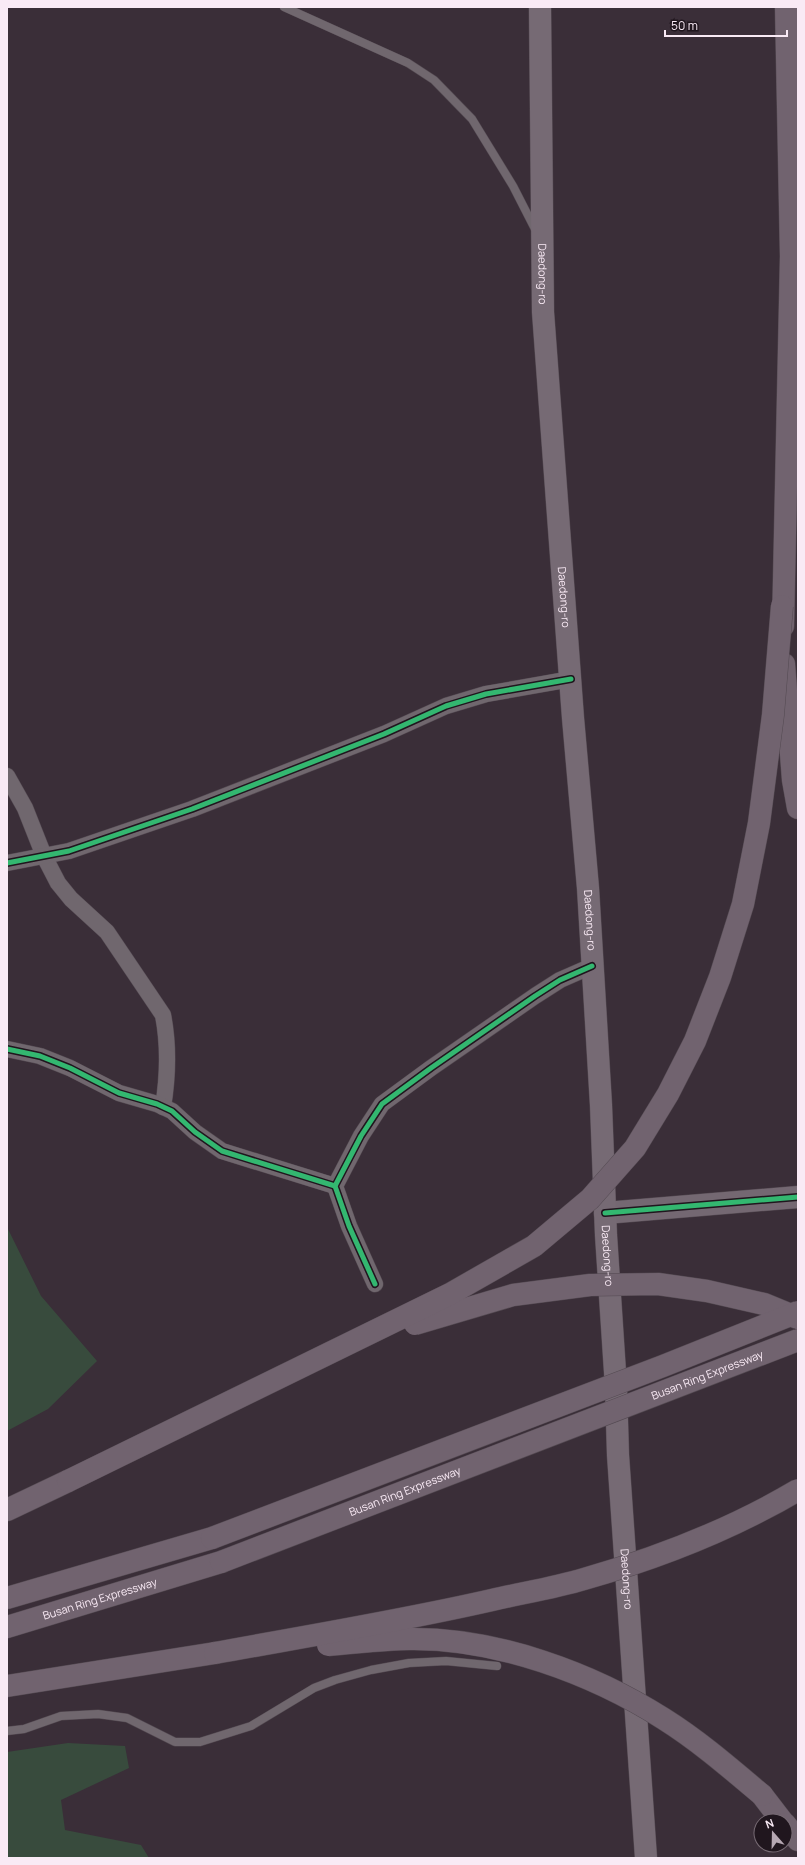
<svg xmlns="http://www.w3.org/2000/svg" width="805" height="1865" viewBox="0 0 805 1865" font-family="Manrope,sans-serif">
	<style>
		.green { fill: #384b3d }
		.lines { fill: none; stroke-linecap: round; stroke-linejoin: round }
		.lane-casing { stroke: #544a52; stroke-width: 9 }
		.street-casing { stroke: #544a52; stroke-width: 17 }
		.secondary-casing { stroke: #544a52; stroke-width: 23 }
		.primary-casing { stroke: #544a52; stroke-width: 23 }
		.highway-casing { stroke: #544a52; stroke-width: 23 }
		.lane { stroke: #70676e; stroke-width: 8 }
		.street { stroke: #70676e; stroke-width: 16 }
		.secondary { stroke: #746872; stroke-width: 22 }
		.primary { stroke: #766a74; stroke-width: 22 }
		.highway { stroke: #71636f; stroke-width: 22 }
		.highway-bridge-casing { stroke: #544a52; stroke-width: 23; stroke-linecap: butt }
		.highway-bridge { stroke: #71636f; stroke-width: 22 }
		.cycleway-casing { stroke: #20161e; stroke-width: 8 }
		.cycleway { stroke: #33b770; stroke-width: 5 }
		.labels { text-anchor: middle; stroke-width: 3; stroke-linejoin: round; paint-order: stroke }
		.street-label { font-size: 11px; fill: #f9eaf5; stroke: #20161e }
	</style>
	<rect width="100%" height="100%" fill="#3a2e38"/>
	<g class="green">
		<path d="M7 1227 41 1296 97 1361 48 1409 7 1431Z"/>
		<path d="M68 1743 125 1746 129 1768 61 1800 65 1830 141 1845 149 1858H7V1752Z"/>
	</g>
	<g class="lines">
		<g class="lane-casing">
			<g id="lane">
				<path d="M284 7 408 63 434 80 472 119 513 186 535 229"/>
				<path d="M7 1731 24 1729 61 1716 98 1714 127 1718 175 1742H200L251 1726 314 1688 335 1680 371 1670 409 1663 446 1661 497 1666"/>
			</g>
		</g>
		<g class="street-casing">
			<g id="street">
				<path d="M7 776 25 808 44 856 58 883 71 899 107 932 163 1015C169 1046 168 1076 163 1107"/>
				<path d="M7 863 69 851 192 809 384 734 446 706 486 694 571 679"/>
				<path d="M7 1049 40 1056 70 1068 119 1093 157 1104 172 1111 195 1132 222 1151 335 1186"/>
				<path d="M375 1284 349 1226 335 1186 361 1136 382 1104 431 1068 535 996 560 980 592 966"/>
			</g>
		</g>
		<g class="secondary-casing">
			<path id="secondary" d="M605 1213 798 1197"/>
		</g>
		<g class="primary-casing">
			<g id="primary">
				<path id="s1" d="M540 7 543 312 573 718 588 888 601 1105 606 1235 616 1387 618 1455 646 1858"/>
			</g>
		</g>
		<g class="highway-casing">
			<g id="highway">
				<path d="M783 626 791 256 786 7"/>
				<path d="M784 664 793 780 798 808"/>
				<path d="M7 1510 68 1481"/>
				<path d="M7 1598 212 1538"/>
				<path id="s2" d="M7 1627 221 1562"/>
				<path d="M7 1686 215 1653"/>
				<path d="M762 1795 782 1821"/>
				<path d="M785 1824 798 1840"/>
			</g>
		</g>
		<use href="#lane" class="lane"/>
		<use href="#street" class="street"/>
		<use href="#secondary" class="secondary"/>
		<use href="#primary" class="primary"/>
		<use href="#highway" class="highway"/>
		<g class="highway-bridge-casing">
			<g id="highway-bridge">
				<path d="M415 1324 513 1295 590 1285 658 1284 707 1291 764 1304 798 1318"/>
				<path d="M68 1481 450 1294 534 1246 590 1199 635 1148 668 1094 695 1041 720 977 743 904 759 823 773 715 782 606"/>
				<path d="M212 1538 663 1366 798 1312"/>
				<path id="s3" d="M221 1562 798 1340"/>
				<path d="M328 1645C355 1643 383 1639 410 1639 496 1638 592 1673 664 1719 699 1741 730 1768 762 1795"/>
				<path d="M215 1653C308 1636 400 1621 492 1600 522 1593 554 1588 584 1579 658 1558 732 1529 798 1490"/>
			</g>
		</g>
		<use href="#highway-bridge" class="highway-bridge"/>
		<g class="cycleway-casing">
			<g id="cycleway">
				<path d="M7 863 69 851 192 809 384 734 446 706 486 694 571 679"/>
				<path d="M7 1049 40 1056 70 1068 119 1093 157 1104 172 1111 195 1132 222 1151 335 1186"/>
				<path d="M605 1213 798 1197"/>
				<path d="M375 1284 349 1226 335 1186 361 1136 382 1104 431 1068 535 996 560 980 592 966"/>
			</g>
		</g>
		<use href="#cycleway" class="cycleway"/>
	</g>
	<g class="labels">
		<g class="street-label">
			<text dy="4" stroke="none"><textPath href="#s1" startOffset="267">Daedong-ro</textPath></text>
			<text dy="4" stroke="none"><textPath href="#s1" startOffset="591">Daedong-ro</textPath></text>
			<text dy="4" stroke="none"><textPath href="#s1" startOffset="915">Daedong-ro</textPath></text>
			<text dy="4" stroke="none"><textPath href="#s1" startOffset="1251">Daedong-ro</textPath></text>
			<text dy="4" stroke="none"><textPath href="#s3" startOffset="521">Busan Ring Expressway</textPath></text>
			<text dy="4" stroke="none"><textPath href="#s3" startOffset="197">Busan Ring Expressway</textPath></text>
			<text dy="4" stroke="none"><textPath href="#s1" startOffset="1575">Daedong-ro</textPath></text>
			<text dy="4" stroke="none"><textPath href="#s2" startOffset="97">Busan Ring Expressway</textPath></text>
		</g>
	</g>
	<rect width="805" height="1865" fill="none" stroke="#f9eaf5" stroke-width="16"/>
	<g transform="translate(773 1833) rotate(340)"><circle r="19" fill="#20161e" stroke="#776b74"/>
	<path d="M0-3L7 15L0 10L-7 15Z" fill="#b6a8b3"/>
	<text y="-6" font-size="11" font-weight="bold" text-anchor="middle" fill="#f9eaf5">N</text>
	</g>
	<path d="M665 30v6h122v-6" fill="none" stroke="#f9eaf5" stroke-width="2"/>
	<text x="671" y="30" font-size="12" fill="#f9eaf5" stroke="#20161e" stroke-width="3" paint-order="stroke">50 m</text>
</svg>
